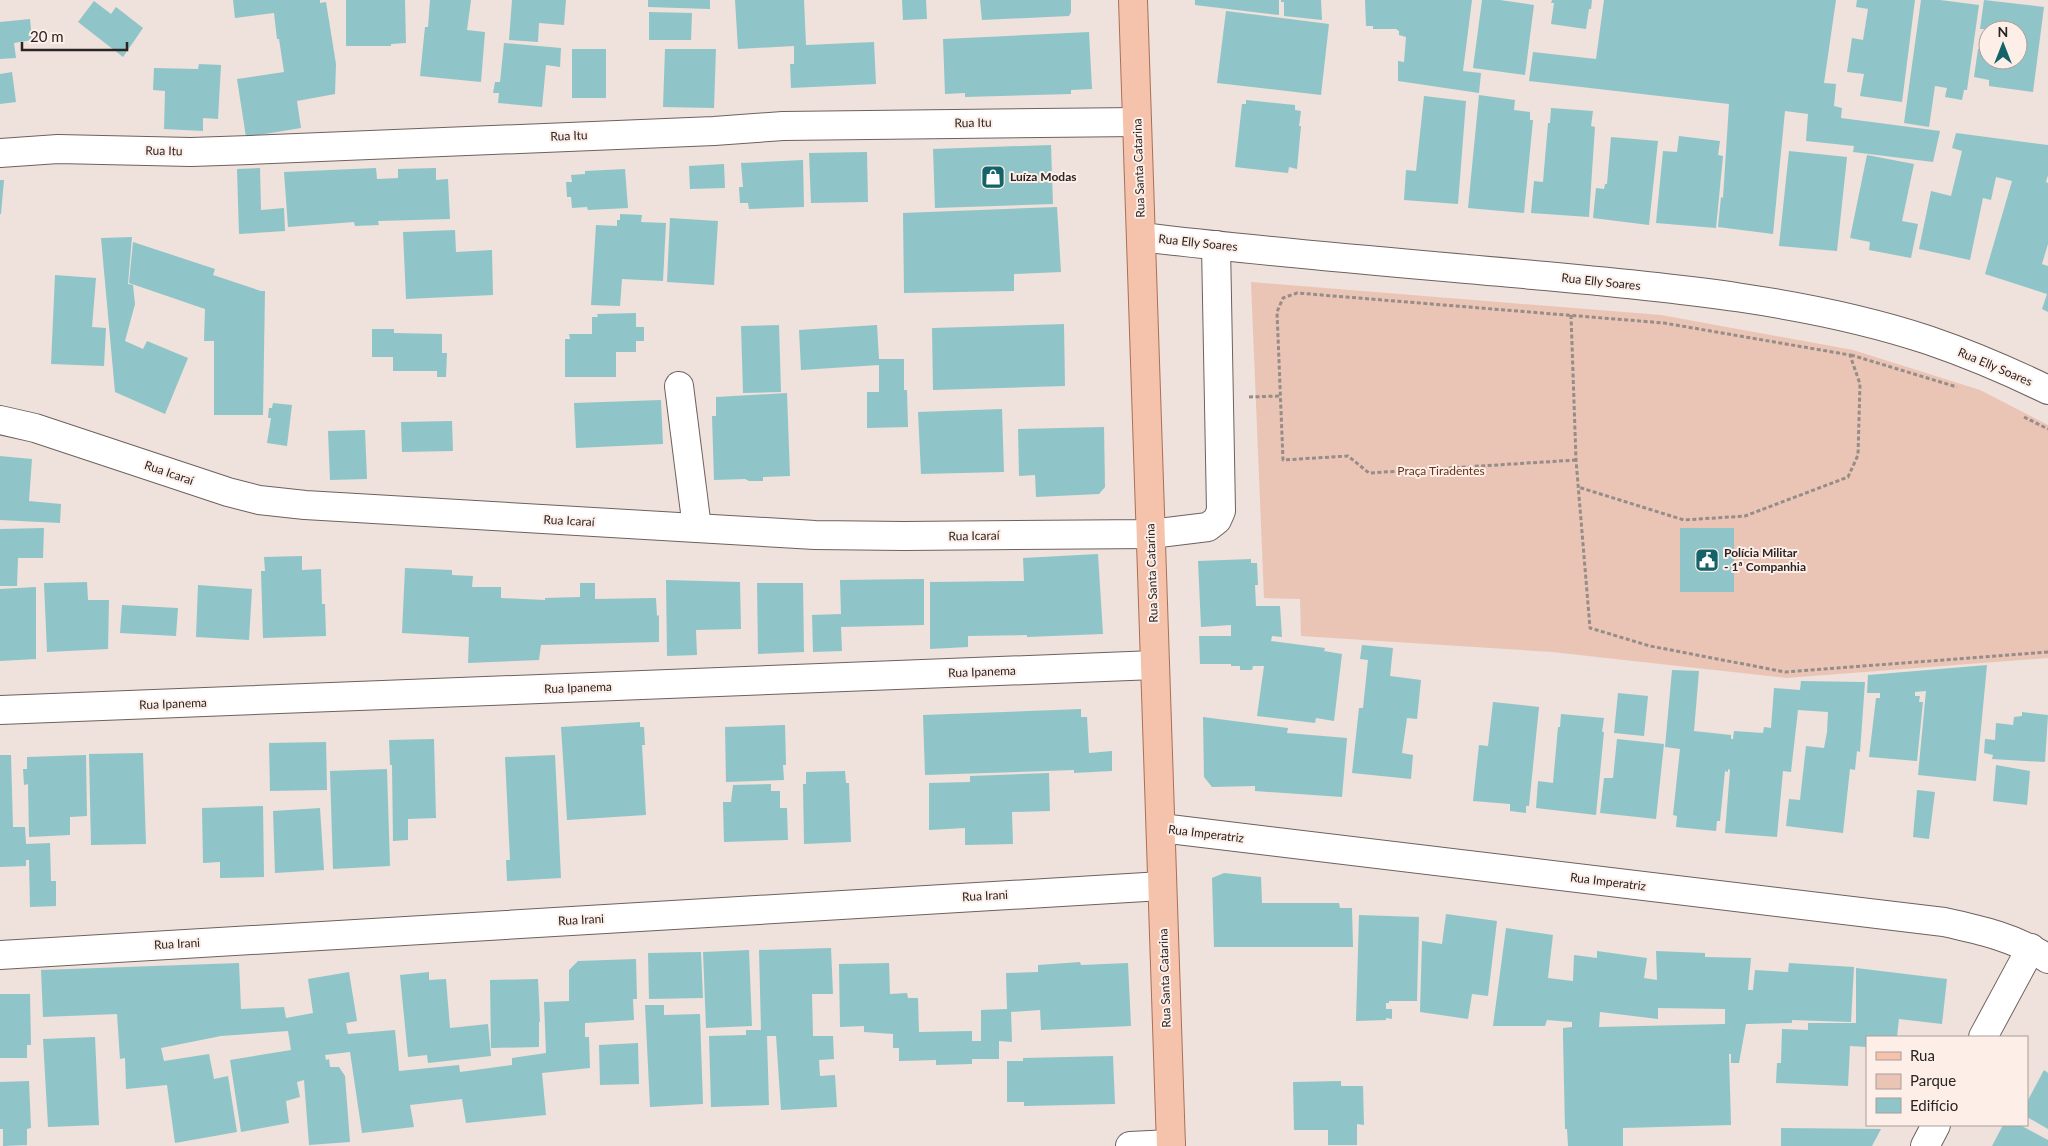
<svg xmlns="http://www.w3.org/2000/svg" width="2048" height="1146" viewBox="0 0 2048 1146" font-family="Lato,sans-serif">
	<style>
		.green { fill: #eac5b5 }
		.building { fill: #8fc5c8; fill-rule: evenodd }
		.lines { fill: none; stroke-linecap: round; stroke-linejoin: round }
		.minor-casing { stroke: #6e615c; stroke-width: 30 }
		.major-casing { stroke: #aa7057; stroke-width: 30 }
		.path { stroke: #968c88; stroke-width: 3; stroke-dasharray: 4 2.5; stroke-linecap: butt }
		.minor { stroke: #fff; stroke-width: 28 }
		.major { stroke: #f5c2ab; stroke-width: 28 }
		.labels { text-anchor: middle; stroke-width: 4; stroke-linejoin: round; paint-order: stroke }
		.street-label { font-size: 12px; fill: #2a2523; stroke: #fdeee8 }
		.poi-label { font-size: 12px; font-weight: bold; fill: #2a2523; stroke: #fdeee8; text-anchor: start }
		.park-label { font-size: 12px; fill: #673118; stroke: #fdeee8 }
	</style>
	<rect width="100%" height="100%" fill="#efe1db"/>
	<path class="green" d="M1251 282 1661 315 1853 350 1980 390 2048 425V658L1786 678 1552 652 1301 636 1300 599 1264 598Z"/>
	<g class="building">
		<path d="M233 0H320V3L326 2 336 64 335 94 297 101 301 128 246 137 237 79 284 72 279 39H277L274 13 235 18Z"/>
		<path d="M346 0H405L406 43 391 44V46H346Z"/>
		<path d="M430 0H471L467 30 485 32 481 82 420 76 425 27H428Z"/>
		<path d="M512 0H566L564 25 539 23 538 42 509 40Z"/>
		<path d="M648 0H710V9L648 7Z"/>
		<path d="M735 0H804L806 45 874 42 876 84 791 88 790 64H794V46L738 49Z"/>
		<path d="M902 0H926L927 19 903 20Z"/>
		<path d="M980 0H1071V12L1069 16 982 20Z"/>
		<path d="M1195 0H1279V15L1195 5Z"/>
		<path d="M1281 0H1321L1322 20 1284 16V2H1281Z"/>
		<path d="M1365 0H1472L1463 71 1481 73 1479 93 1398 81V61L1404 62 1406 37 1399 35V31L1396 29H1373V26H1366Z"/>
		<path d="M1482 0H1500L1534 5 1525 75 1473 68Z"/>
		<path d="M1552 0H1592L1591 9H1589L1586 29 1551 24 1554 3H1551Z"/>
		<path d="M1604 0H1836L1824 83 1836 84 1834 106 1842 108 1841 118 1940 131 1933 162 1853 152 1854 146 1806 141 1808 114 1785 111 1773 234 1718 227 1721 197 1723 198 1729 104 1529 81 1533 52 1596 59Z"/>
		<path d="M1857 0H1915L1902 102 1860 96 1864 74 1847 72 1852 38 1863 40 1868 9 1856 7Z"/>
		<path d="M1921 0H1940L1979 5 1967 90H1964L1962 100 1945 97 1947 88 1935 86 1929 127 1904 123Z"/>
		<path d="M1984 0 2044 7 2033 92 1989 86V80L1974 77 1978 49 1988 50V60H2018V30L1980 29Z"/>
		<path d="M94 1 111 14 116 7 143 28 123 57 78 22Z"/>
		<path d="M1226 11 1329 24 1321 95 1217 83Z"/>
		<path d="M649 12 692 13 691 40H649Z"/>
		<path d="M30 19 32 40 14 43 16 58 0 59V22Z"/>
		<path d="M1089 32 1092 89 1071 90V94L965 97V93L945 94 943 39Z"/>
		<path d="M504 43 561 48 560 67 546 65 542 107 498 103 499 93H493L495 82H500Z"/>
		<rect x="572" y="49" width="34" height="49"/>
		<path d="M665 49H716L714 108 663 107Z"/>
		<path d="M199 64 221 65 218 119 203 118V131L164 129 165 91 153 90 154 68 198 69Z"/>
		<path d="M12 72 16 102 0 104V74Z"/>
		<path d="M1479 95 1515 100 1514 110 1530 112V120H1533L1524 213 1468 208Z"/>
		<path d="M1424 96 1466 101 1458 204 1404 200 1406 170 1416 171Z"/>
		<path d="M1246 100 1295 105V110L1301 111 1299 126H1301L1297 169 1289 167 1288 173 1235 167 1242 104H1246Z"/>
		<path d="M1551 108 1593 111 1591 126 1595 127 1589 217 1531 213 1534 181 1543 182 1548 123H1550Z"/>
		<path d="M1956 133 2048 145V175L2046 182 2048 183V244L2042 264 2048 266V312L2042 309 2047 294 1985 274 2012 181 1996 177 1991 200 1983 198 1970 260 1919 249 1931 191 1951 196 1962 151 1952 148Z"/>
		<path d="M1679 136 1720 141 1718 155 1723 156 1716 228 1656 223 1663 151 1677 152Z"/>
		<path d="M1611 137 1658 141 1649 225 1593 218 1596 188 1604 189 1605 184H1607Z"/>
		<path d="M1051 145 1053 204 935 208 933 149Z"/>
		<path d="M1789 151 1847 157 1837 251 1779 246Z"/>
		<path d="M867 152 868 202 811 203 809 153Z"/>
		<path d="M1867 155 1914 164 1902 221 1918 224 1911 258 1869 250 1870 242 1850 238Z"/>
		<path d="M803 160 804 207 749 209 748 203H740L739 187H743L741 163Z"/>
		<path d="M724 164 725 188 690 189 689 166Z"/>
		<path d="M260 168 261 210 284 208 285 231 239 234 237 169Z"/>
		<path d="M376 168 377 179 398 178V169L436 168V180L448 179 450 219 378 221 379 225 355 226 354 222 288 227 284 172Z"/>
		<path d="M625 169 628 208 588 210 587 207 572 208 571 197H567L566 182H572L571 175 585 174V171Z"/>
		<path d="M0 180H4L1 214H0Z"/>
		<path d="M1057 207 1061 272 1014 274V291L904 293 903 213Z"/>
		<path d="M620 214 642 215 641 222 666 223 663 281 622 279 620 306 591 305 596 225 617 226V220H620Z"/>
		<path d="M670 218 718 221 714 285 667 282Z"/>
		<path d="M455 230 456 252 492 250 493 295 406 299 403 232Z"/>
		<path d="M132 237 128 284 133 285 135 304 125 341 143 349 147 341 188 358 165 414 115 392 101 238Z"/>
		<path d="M133 242 215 269 213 275 261 291H265L263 415H214V341H204L205 309 129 283Z"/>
		<path d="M55 275 96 278 92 327 106 328 104 366 51 364Z"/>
		<path d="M636 313V327H644V341H636V352H616V377H565V339H570L569 334H592V317H598L597 314Z"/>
		<path d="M1064 324 1065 386 933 390 932 328Z"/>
		<path d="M779 325 781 392 743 393 741 326Z"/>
		<path d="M877 325 879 359H904V390H907L908 427 867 428V392H879V365L801 370 799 330Z"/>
		<path d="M372 329H394V333L442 334V353H447L446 377H437V371H393V357H372Z"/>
		<path d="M787 393 790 476 763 477V481H749L745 479 714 480 712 416H716V397Z"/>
		<path d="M661 400 663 444 576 448 574 403Z"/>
		<path d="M273 403 292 405 287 446 267 443 271 418H268L269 408H272Z"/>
		<path d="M1002 409 1004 472 921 474 918 412Z"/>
		<path d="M452 421 453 451 402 452 401 422Z"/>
		<path d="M1104 427 1105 487 1099 494 1036 497 1035 475 1019 476 1018 429Z"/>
		<path d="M365 430 367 479 330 480 328 431Z"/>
		<path d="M0 456 32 459 29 501 61 504 60 523 0 520Z"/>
		<path d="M44 528 43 558H18L17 586H0V529Z"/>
		<rect x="1680" y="528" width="54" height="64"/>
		<path d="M1098 554 1103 634 1027 637V635L968 636V647L930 649V582L1024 581 1023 558Z"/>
		<path d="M302 556V570L321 569 322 604H325L326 636 263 638 261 571H265L264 557Z"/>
		<path d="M1251 559V563H1257L1258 585H1255L1256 606H1280L1282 637 1272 636 1271 641 1325 648 1324 651 1342 654 1334 721 1316 718 1315 723 1257 716 1264 666H1253L1252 670H1240V666H1231V664H1200L1199 636H1231V625L1201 627 1198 561Z"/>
		<path d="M405 568 452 570V575L473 576 472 587H501V598L545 600V598L580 597V583H595V599L656 598 657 616 659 615V642L541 645 539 660 468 663 469 637 402 633Z"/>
		<path d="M924 579V625L841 627 842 651 813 652 812 615 841 614 840 580Z"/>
		<path d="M666 580 740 582 741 629 696 630 697 655 667 656Z"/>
		<path d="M87 582 88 600H109L108 649 47 652 44 583Z"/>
		<path d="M757 583H803L804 652 758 654Z"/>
		<path d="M198 585 252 589 249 640 196 637Z"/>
		<path d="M36 587V659L0 661V589Z"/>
		<path d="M122 605 178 608 176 636 120 633Z"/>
		<path d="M1362 645 1393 648 1390 676 1421 680 1417 719 1407 718 1402 753 1413 755 1411 779 1352 773 1359 708H1363L1368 660 1360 659Z"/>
		<path d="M1987 665 1976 781 1918 775 1926 691 1915 692V696H1920L1919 702H1923L1917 761 1869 757 1876 698H1880V693H1867L1868 675Z"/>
		<path d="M1672 670 1699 671 1694 731 1731 735V739H1733L1734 731 1763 733 1764 727 1771 728 1774 688 1800 690 1801 681 1865 682 1860 752 1857 751 1855 770 1850 769 1843 833 1786 826 1789 799 1800 800 1806 746 1824 748 1827 732 1828 712 1798 710 1791 772 1783 771 1777 837 1725 833 1730 770 1728 769V772L1725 771 1720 821H1717L1716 831 1676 827 1677 816 1673 815 1680 749 1665 747Z"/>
		<path d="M1618 693 1648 696 1644 736 1614 733Z"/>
		<path d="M1493 702 1539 707 1529 806H1526V813L1510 811V804L1473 801 1479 745 1488 746Z"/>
		<path d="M1081 709V717H1087L1089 753 1112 751V771L1074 773V770L925 775 923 715Z"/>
		<path d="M2022 712 2048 715 2045 762 1992 759 1993 755 1984 753 1985 739 1995 740 1996 723 2013 725 2014 717 2022 716Z"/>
		<path d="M1561 714 1604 718 1602 732H1604L1596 815 1536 808 1538 781 1553 783 1558 727H1560Z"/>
		<path d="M1203 717 1288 728 1287 733 1347 738 1342 797 1255 791V786L1212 787 1204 777Z"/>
		<path d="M640 722V727H644L645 745H642L646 815 567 820 561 727Z"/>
		<path d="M785 725 786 765H783L784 780 726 782 725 727Z"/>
		<path d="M434 739 436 818 408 819V840L393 841 392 765H390L389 740Z"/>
		<path d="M1617 739 1664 744 1656 819 1600 813 1604 778H1613Z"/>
		<path d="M326 742 327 790 270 791 269 743Z"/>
		<path d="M143 753 146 844 91 845 89 754Z"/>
		<path d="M0 755H11L13 827H25L26 844 50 843 51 881H56V906L30 907 29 860H26V866L0 867Z"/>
		<path d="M86 755 87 816 70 817V835L29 837 28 784 24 785 23 769H27V757Z"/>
		<path d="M555 755 561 878 507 881 506 860H510L505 757Z"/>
		<path d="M1996 765 2030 771 2027 805 1993 801Z"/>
		<path d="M387 769 390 866 333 869 330 771Z"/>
		<path d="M845 771 846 783H849L851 842 804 844 803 784H806V772Z"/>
		<path d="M1049 773 1050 811 1012 812 1013 844 965 845V828L929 830V783L970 782V776Z"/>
		<path d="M771 784V791H780V808H787L788 840 724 842 723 802H731L733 785Z"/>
		<path d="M1917 790 1935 792 1929 839 1913 837Z"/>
		<path d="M263 806 264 877 220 878V862L203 863 202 808Z"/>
		<path d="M320 808 324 870 275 873 273 811Z"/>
		<path d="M1224 873 1261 877 1262 903H1339L1340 908H1352L1353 947H1214L1212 878Z"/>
		<path d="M1446 914 1497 921 1488 996 1472 994 1468 1019 1420 1012 1422 941 1442 944Z"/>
		<path d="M1359 915 1419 917 1417 1001H1389V1003H1386V1009H1392V1019L1386 1018V1020L1356 1021Z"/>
		<path d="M1506 928 1553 935 1548 978 1573 981 1574 955 1597 958V951L1647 958 1644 978 1657 980 1656 951 1705 953V957L1751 958 1748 990H1753L1755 970 1788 972 1789 963 1854 967 1851 1022 1792 1020V1023L1746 1024 1739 1063H1731V1054H1729L1731 1125 1623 1128V1146H1568L1567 1129H1565L1563 1037V1028L1572 1027V1022L1547 1020 1545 1026H1493ZM1658 1008 1725 1009V1024L1599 1027 1600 1012 1658 1019Z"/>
		<path d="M831 948 833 994H812L813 1036H833L834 1059 819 1060 820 1076 835 1075 837 1107 781 1110 776 1036H767L769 1105 711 1107 709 1036 746 1035V1030H761L759 950Z"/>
		<path d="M749 950 752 1026 706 1028 703 952Z"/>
		<path d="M701 952 703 998 649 999 648 953Z"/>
		<path d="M636 959 637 999H633L634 1020 585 1023V1037H589L590 1068 542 1073 546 1115 466 1123 462 1099 410 1105 414 1127 362 1133 350 1052 325 1055 326 1060 329 1059 330 1067H339L345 1076 350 1142 309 1145 304 1080 297 1082 300 1097 286 1101 289 1123 241 1132 230 1060 291 1050 288 1031 221 1036 161 1048 164 1061 209 1054 214 1079 228 1076 237 1132 175 1143 167 1085 126 1089 125 1058 120 1059 117 1014 43 1017 41 970 239 963 241 1009 284 1007 286 1018 313 1013 308 979 349 972 357 1021 346 1023 348 1034 395 1030 399 1071 459 1065 460 1072 512 1065V1058L546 1053 544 1002 569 1001V970L578 961Z"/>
		<path d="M1080 962 1081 965 1128 963 1131 1026 1041 1030 1040 1010 1011 1012 1012 1042 999 1041V1059H972V1064L936 1065V1060L899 1061V1048H893V1034L864 1032V1026L840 1027 839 964 889 963 890 994 907 993 908 998H918L919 1032 972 1031V1041H981V1010L1007 1009 1006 973 1038 972V965Z"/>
		<path d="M1856 968 1947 979 1942 1024 1899 1019 1897 1037H1867V1047L1850 1046 1848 1086 1776 1083 1777 1063H1781L1782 1029 1808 1030V1023H1856Z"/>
		<path d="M429 972V980L446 979 450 1028 488 1024 491 1056 428 1063 427 1055 408 1057 400 975Z"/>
		<path d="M538 979 540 1022H539V1047L491 1048 490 980Z"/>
		<path d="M0 994H30L31 1045H27V1058H0Z"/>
		<path d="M645 1005H664V1015L700 1014 703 1104 650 1107Z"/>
		<path d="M95 1037 99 1125 48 1127 43 1039Z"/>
		<path d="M638 1043 639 1084 600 1085 599 1045Z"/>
		<path d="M1113 1056 1115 1104 1024 1106V1102H1007V1061H1023V1058Z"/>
		<path d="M2044 1070 2048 1073V1129L2027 1117V1102Z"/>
		<path d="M29 1081 31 1128 27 1129V1145L3 1146V1129H0V1082Z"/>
		<path d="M1341 1081V1086H1363L1364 1125 1357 1124V1145H1328V1130H1294L1293 1082Z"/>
		<path d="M2003 1125H2020L2048 1140V1146H1992Z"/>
		<path d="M1781 1128 1881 1129 1872 1146H1781Z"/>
	</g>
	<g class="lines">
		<g class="minor-casing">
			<g id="minor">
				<path d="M0 153 58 149 191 152 250 150 714 131 783 126 1137 122"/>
				<path d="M1141 237C1272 253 1403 263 1534 275 1664 287 1804 299 1928 340 1969 354 2009 371 2048 390"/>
				<path d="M679 386 697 528"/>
				<path d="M0 420 35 428 228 492 259 500 305 505 815 535 904 536 1151 534 1208 527 1217 520 1221 511 1216 245"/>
				<path d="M0 710 1155 665"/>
				<path d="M1161 828 1944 922C1981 930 2016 938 2048 959"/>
				<path d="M0 955 1162 886"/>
				<path d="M1983 1037 2031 948"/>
				<path d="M1130 1146 1171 1144"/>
				<path d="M1925 1146 1936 1125"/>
			</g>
		</g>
		<g class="major-casing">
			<path id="major" d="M1133 0 1171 1146"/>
		</g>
		<g class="path">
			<path d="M1571 315 1576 460 1590 628 1650 646 1785 672 2048 652"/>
			<path d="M1851 355 1957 387"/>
			<path d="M1249 397 1280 396"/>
			<path d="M2024 417 2048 429"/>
			<path d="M1576 460 1369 473 1348 456 1283 460 1277 312 1283 298 1297 293 1664 323 1850 355 1860 384 1858 455 1848 477 1745 516 1684 520 1578 487"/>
		</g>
		<use href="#minor" class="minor"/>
		<use href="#major" class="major"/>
	</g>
	<defs>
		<g id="shop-square" transform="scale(1.25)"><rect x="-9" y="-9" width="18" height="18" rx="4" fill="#146368" stroke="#fdeee8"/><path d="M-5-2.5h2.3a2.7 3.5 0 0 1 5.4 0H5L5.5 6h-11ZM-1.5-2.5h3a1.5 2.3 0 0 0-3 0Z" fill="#fff"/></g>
		<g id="civic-square" transform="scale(1.25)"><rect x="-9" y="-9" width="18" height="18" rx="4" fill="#146368" stroke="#fdeee8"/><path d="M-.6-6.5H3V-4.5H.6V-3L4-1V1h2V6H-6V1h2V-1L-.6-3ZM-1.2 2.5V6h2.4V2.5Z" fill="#fff"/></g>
	</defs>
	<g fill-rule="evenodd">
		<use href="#shop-square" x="993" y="177"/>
		<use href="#civic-square" x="1707" y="560"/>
	</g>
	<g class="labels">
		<g class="street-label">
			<text transform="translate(973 123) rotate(-1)" y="4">Rua Itu</text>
			<text transform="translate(569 136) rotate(-2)" y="4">Rua Itu</text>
			<text transform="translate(164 151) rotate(1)" y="4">Rua Itu</text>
			<text transform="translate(1139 168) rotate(-92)" y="4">Rua Santa Catarina</text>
			<text transform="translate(1198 243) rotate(6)" y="4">Rua Elly Soares</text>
			<text transform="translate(1601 282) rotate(6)" y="4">Rua Elly Soares</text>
			<text transform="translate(1995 367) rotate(23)" y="4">Rua Elly Soares</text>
			<text transform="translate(169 473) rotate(19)" y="4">Rua Icaraí</text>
			<text transform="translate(569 521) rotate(3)" y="4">Rua Icaraí</text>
			<text transform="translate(974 536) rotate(-1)" y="4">Rua Icaraí</text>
			<text transform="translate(1152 573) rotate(-92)" y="4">Rua Santa Catarina</text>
			<text transform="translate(982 672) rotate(-2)" y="4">Rua Ipanema</text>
			<text transform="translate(578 688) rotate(-2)" y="4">Rua Ipanema</text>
			<text transform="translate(173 704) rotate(-2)" y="4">Rua Ipanema</text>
			<text transform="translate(1206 834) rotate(7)" y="4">Rua Imperatriz</text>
			<text transform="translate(1608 882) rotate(7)" y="4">Rua Imperatriz</text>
			<text transform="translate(985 896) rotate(-3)" y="4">Rua Irani</text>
			<text transform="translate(581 920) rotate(-3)" y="4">Rua Irani</text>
			<text transform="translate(177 944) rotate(-3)" y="4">Rua Irani</text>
			<text transform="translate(1165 978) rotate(-92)" y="4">Rua Santa Catarina</text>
		</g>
		<g class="poi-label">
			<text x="1010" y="181">Luíza Modas</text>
			<text x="1724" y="557">Polícia Militar<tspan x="1724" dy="14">- 1ª Companhia</tspan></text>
		</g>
		<g class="park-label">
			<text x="1441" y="475">Praça Tiradentes</text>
		</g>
	</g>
	<rect x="1866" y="1036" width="162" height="90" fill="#fdeee8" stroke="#a99e99"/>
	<rect x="1876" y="1052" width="25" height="8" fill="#f5c2ab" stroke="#a99e99"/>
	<text x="1910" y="1061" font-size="15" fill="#2a2523">Rua</text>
	<rect x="1876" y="1074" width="25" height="15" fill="#eac5b5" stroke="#a99e99"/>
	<text x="1910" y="1086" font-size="15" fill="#2a2523">Parque</text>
	<rect x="1876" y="1098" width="25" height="15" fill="#8fc5c8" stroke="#a99e99"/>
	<text x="1910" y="1111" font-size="15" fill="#2a2523">Edifício</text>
	<g transform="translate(2003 45)"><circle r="24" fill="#fdeee8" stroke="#a99e99"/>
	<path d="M0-4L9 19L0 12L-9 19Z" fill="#146368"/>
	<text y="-8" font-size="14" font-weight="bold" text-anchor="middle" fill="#2a2523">N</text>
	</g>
	<path d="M22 42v8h105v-8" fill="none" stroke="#2a2523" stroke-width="2.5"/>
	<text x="30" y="42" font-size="15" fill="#2a2523" stroke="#fdeee8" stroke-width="4" paint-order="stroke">20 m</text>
</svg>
